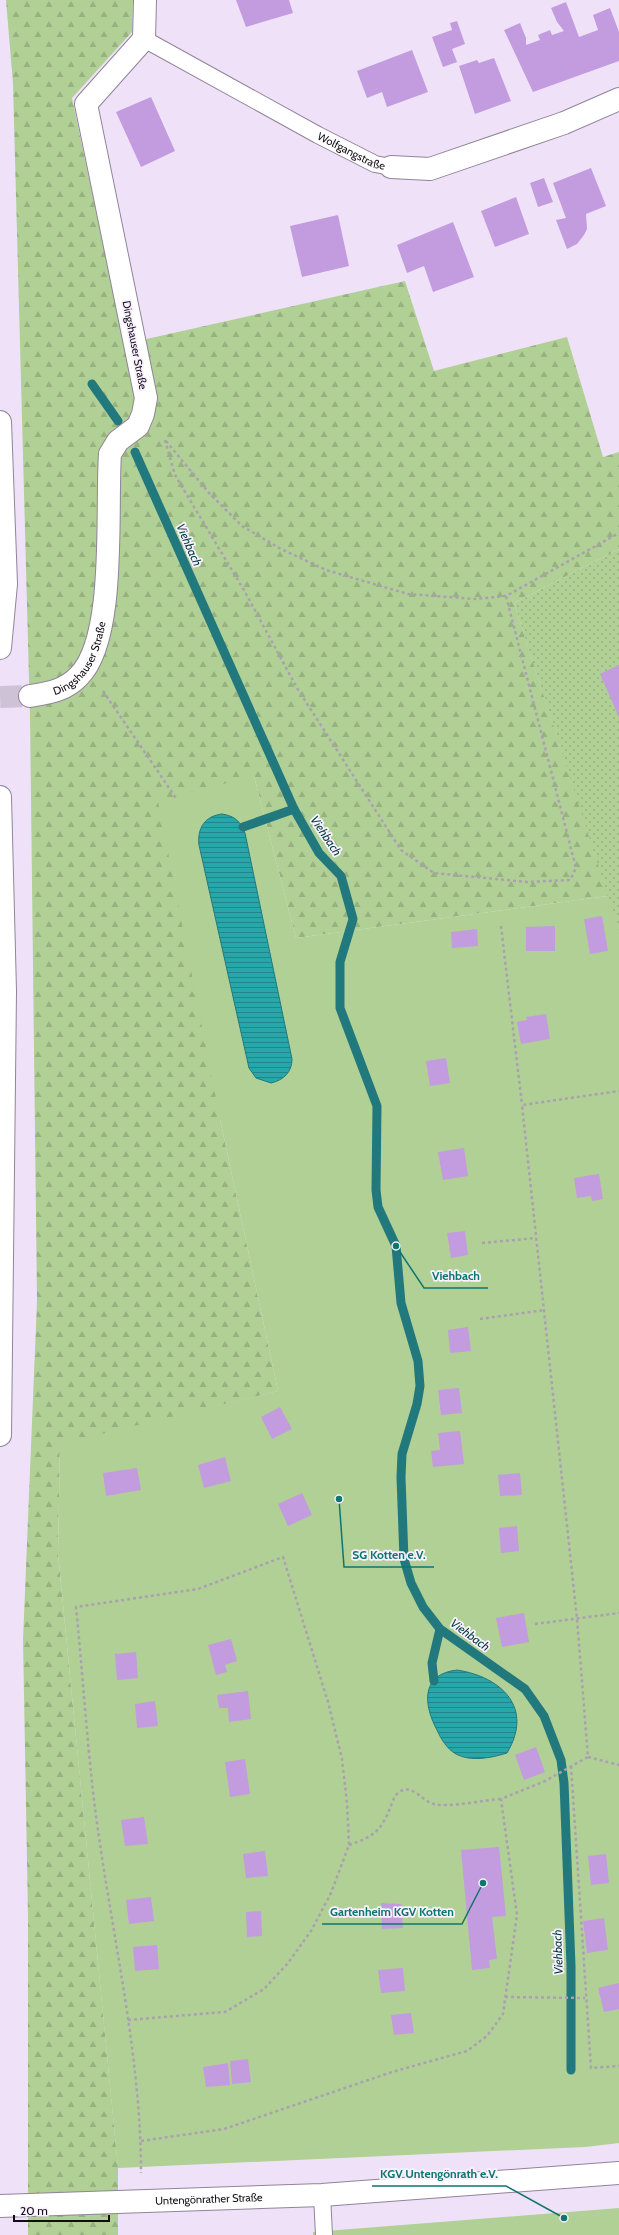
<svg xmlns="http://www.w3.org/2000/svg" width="619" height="2235" viewBox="0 0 619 2235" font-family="Cabin,sans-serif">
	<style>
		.grass { fill: url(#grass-dots) }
		.forest { fill: url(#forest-firs) }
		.garden { fill: #b1d095 }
		.water { fill: url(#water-rules); stroke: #21797e }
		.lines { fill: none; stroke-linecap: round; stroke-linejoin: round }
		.stream { stroke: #21797e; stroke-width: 9 }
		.building { fill: #c39bdf }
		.minor-tunnel { stroke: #cec2d6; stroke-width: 22; stroke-dasharray: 22 11; stroke-linecap: butt }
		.service-casing { stroke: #908499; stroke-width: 18 }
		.minor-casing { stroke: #908499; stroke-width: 24 }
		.tertiary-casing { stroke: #908499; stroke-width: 24 }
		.trunk-casing { stroke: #908499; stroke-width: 24 }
		.path { stroke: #aba0b2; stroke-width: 2.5; stroke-dasharray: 3 3; stroke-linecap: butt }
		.service { stroke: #fff; stroke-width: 16 }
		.minor { stroke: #fff; stroke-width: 22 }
		.tertiary { stroke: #fff; stroke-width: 22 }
		.trunk { stroke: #fff; stroke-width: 22 }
		.labels { text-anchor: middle; stroke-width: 3.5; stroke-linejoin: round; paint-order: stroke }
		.street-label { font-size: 11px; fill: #120d15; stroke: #f9f1ff }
		.water-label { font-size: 12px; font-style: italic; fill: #033d3e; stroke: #f9f1ff }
		.leader { fill: none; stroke: #0f766e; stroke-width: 1.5 }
		.callout-dot { fill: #0f766e; stroke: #f9f1ff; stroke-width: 1.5 }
		.callout-label { font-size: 12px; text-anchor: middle; font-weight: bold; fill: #0f766e; stroke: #f9f1ff; stroke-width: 3.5; stroke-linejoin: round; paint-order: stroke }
	</style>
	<defs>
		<pattern id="grass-dots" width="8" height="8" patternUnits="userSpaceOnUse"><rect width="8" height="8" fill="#b1d095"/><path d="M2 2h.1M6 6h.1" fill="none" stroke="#97b180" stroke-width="1.8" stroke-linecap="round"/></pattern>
		<pattern id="forest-firs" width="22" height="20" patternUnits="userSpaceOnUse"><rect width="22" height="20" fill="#b1d095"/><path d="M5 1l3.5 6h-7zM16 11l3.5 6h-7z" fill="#97b180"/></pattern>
		<pattern id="water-rules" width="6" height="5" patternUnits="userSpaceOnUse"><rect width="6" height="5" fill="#28a7ab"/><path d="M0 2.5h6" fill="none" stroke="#21868a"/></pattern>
	</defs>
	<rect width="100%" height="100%" fill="#efe2f8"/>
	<path class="grass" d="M619 549V930H618L514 603Z"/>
	<path class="forest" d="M6 0H133L132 32 72 98 124 344 405 281 434 371 567 337 603 457 619 452V549L514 603 608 896 296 938 254 776 220 1119 278 1391 60 1445 58 1553 118 2167V2235H28V1915L23 1640 37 1301 30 716 13 84Z"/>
	<g class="garden">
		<path d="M254 776 296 938 608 896 619 930V2143L585 2147 118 2168 58 1553 60 1444 278 1391 220 1119 158 801Z"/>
		<path d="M619 2208V2235H313V2232Z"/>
	</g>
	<g class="water">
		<path d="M222 814C235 816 241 822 245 833L292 1059C292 1072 284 1080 271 1083L256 1078 249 1068 199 845C197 828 205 816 222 814Z"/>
		<path d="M457 1670C502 1677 534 1708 507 1753 491 1758 471 1762 456 1754 447 1749 441 1739 437 1730 423 1704 421 1674 457 1670Z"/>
	</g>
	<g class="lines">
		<g class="stream">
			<path d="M92 384 118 421"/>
			<path d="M135 452 294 809 319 853 341 876 353 919 340 962V1008L377 1106 376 1190 378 1207 396 1246 401 1303 418 1361 420 1386 417 1404 402 1454 401 1477 404 1559 411 1583 423 1607 440 1629 525 1689 544 1716 561 1760 564 1783 571 1966V2070"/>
			<path d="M243 827 294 809"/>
			<path d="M434 1681 432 1663 440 1629"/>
		</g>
	</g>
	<g class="building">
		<path d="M236 0H289L293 13 246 27Z"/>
		<path d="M566 2 579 37 598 30 593 15 610 8 619 32V61L533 92 504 30 520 23 526 38V45L540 40 538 35 550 30 552 35 564 31 557 22 551 8Z"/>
		<path d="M457 21 465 44 452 49 457 62 443 67 432 37 452 30 450 23Z"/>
		<path d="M412 50 428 92 387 107 382 92 367 98 357 71Z"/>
		<path d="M494 58 511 101 475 114 459 66 477 60 479 63Z"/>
		<path d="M151 97 175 151 141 167 116 112Z"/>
		<path d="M591 168 606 206 586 214 587 229 584 235 577 244 567 249 556 220 566 218 553 183Z"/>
		<path d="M544 178 553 202 538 207 530 183Z"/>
		<path d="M516 197 529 234 495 247 481 211Z"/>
		<path d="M338 215 349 266 302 277 290 226Z"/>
		<path d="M453 222 474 277 433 292 424 266 407 273 397 245Z"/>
		<path d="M619 665V717L600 674Z"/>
		<path d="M602 916 608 951 590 954 584 919Z"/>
		<path d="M555 926V951H526V927Z"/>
		<path d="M477 929 478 946 452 948 451 932Z"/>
		<path d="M546 1014 550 1039 521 1044 517 1022 527 1020 526 1017Z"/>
		<path d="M446 1058 450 1083 430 1086 426 1061Z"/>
		<path d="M464 1148 468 1176 443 1180 438 1152Z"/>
		<path d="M599 1174 603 1199 592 1201 591 1196 577 1198 574 1178Z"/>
		<path d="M465 1231 468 1255 451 1258 447 1233Z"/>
		<path d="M468 1327 471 1351 450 1353 448 1330Z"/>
		<path d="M459 1388 462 1413 441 1415 438 1390Z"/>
		<path d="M280 1407 292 1429 272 1439 261 1417Z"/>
		<path d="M460 1431 464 1464 433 1467 431 1451 440 1450 438 1433Z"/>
		<path d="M225 1457 231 1481 204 1488 198 1465Z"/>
		<path d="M137 1468 141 1490 106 1496 103 1473Z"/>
		<path d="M520 1473 522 1495 500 1496 498 1475Z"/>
		<path d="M302 1493 312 1515 288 1526 278 1504Z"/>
		<path d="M517 1526 519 1551 501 1553 499 1528Z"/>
		<path d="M524 1613 529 1642 502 1647 496 1618Z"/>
		<path d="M231 1639 237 1661 225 1665 227 1672 216 1675 208 1645Z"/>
		<path d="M136 1652 138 1678 117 1680 115 1654Z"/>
		<path d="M248 1691 251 1719 229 1722 228 1708H219L217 1695Z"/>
		<path d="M155 1701 158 1726 137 1728 135 1704Z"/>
		<path d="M536 1747 545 1772 524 1780 515 1755Z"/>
		<path d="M245 1759 250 1794 230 1797 225 1762Z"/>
		<path d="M144 1817 148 1844 125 1846 121 1820Z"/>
		<path d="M499 1847 506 1916 492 1917 497 1959 489 1960 490 1968 472 1970 461 1850Z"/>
		<path d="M265 1851 268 1876 246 1878 243 1854Z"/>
		<path d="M606 1854 609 1883 591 1885 588 1856Z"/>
		<path d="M151 1897 154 1921 129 1924 126 1900Z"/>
		<path d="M381 1903 401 1904 403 1928 382 1929Z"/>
		<path d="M261 1911 262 1936 247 1937 246 1912Z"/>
		<path d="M604 1918 608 1950 587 1953 583 1921Z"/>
		<path d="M157 1945 159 1969 135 1971 133 1947Z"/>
		<path d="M403 1968 405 1991 381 1993 378 1970Z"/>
		<path d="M619 1983V2009L604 2012 598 1988Z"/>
		<path d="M411 2013 414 2033 394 2035 391 2015Z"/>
		<path d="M248 2059 251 2082 232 2084 230 2061Z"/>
		<path d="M228 2063 230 2085 206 2087 203 2067Z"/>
	</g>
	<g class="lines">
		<path class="minor-tunnel" d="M0 697 30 696"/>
		<g class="service-casing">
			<g id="service">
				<path id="s1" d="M144 39 318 135 375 164 391 167"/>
				<path d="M322 2195 324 2235"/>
			</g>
		</g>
		<g class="minor-casing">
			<g id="minor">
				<path d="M391 167 430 169 564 123 619 99"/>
				<path id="s2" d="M30 696C48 693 65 691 79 676 117 638 106 508 110 454L118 441 138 426 143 414 146 398 86 104 144 39 145 0"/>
			</g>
		</g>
		<g class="tertiary-casing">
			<g id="tertiary">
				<path id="s3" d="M0 2206 322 2195 619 2173"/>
			</g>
		</g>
		<g class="trunk-casing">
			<g id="trunk">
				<path d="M0 422 6 584 0 648"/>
				<path d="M0 797 5 991 0 1435"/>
			</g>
		</g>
		<g class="path">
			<path d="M165 440 175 475 245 592 297 688 401 850 434 873 527 882 570 880 576 868 506 596"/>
			<path d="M166 441 209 493 242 526 281 549 326 570 408 594 475 599 506 596 619 533"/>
			<path d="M103 691 176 798"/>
			<path d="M501 926 522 1105"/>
			<path d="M482 1243 536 1238"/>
			<path d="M480 1319 545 1310"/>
			<path d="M535 1624 619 1613"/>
			<path d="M588 1757 619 1765"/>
			<path d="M571 1766 591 2068 619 2066"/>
			<path d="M349 1845C372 1837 381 1832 390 1808 392 1803 394 1796 399 1792 413 1783 421 1801 434 1804 446 1808 485 1800 501 1799"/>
			<path d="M505 1997 585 1998"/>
			<path d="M128 2020 225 2012 264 1989 288 1963 311 1931 331 1893 349 1845 347 1803 342 1759 328 1702 283 1557 198 1589 76 1607C84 1686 88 1766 100 1844 116 1953 141 2063 141 2173"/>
			<path d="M141 2141 224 2129 392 2072 467 2051 487 2036 503 2014 517 1915 501 1799 545 1781 588 1757 577 1619 522 1105 619 1091"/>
		</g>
		<use href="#service" class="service"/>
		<use href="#minor" class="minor"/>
		<use href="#tertiary" class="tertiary"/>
		<use href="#trunk" class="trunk"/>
	</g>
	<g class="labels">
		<g class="street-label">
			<text dy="4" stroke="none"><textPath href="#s1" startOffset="236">Wolfgangstraße</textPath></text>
			<text transform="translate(135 345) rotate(79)" y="4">Dingshauser Straße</text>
			<text dy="4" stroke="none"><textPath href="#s2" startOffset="69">Dingshauser Straße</textPath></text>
			<text dy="4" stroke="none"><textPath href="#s3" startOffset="209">Untengönrather Straße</textPath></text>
		</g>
		<g class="water-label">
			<text transform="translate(189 545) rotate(66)" y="4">Viehbach</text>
			<text transform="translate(326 836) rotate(56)" y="4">Viehbach</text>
			<text transform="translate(470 1635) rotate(36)" y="4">Viehbach</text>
			<text transform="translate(558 1952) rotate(-92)" y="4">Viehbach</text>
		</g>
	</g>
	<path class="leader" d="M396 1246L424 1288H488M339 1499L344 1567H434M483 1883L462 1924H322M564 2218L506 2186H372"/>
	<g class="callout-dot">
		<circle cx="396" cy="1246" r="4"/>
		<circle cx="339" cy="1499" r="4"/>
		<circle cx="483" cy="1883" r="4"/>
		<circle cx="564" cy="2218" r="4"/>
	</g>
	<g class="callout-label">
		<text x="456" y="1280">Viehbach</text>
		<text x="389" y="1559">SG Kotten e.V.</text>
		<text x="392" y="1916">Gartenheim KGV Kotten</text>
		<text x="439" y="2178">KGV Untengönrath e.V.</text>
	</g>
	<path d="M14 2215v6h95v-6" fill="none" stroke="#120d15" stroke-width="2"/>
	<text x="20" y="2215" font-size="12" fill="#120d15" stroke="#f9f1ff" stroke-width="3" paint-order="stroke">20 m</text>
</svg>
